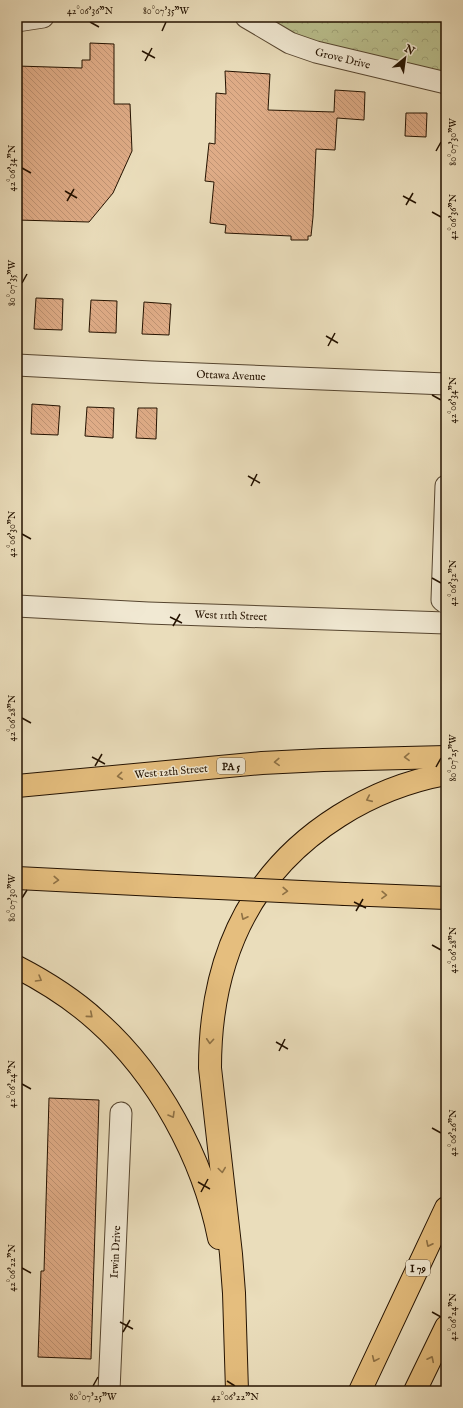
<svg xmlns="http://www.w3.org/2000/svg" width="463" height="1408" viewBox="0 0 463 1408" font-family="'IM FELL English',serif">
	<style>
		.forest { fill: url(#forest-crowns); stroke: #6f6947 }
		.building { fill: url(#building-back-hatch); stroke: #241200 }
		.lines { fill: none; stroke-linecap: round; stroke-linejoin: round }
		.minor-casing { stroke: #56452f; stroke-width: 23 }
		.primary-casing { stroke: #241200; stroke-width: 24 }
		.motorway-casing { stroke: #241200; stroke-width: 24 }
		.minor { stroke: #f1e9d3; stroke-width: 21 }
		.primary { stroke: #e5be7e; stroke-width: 22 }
		.motorway { stroke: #e5be7e; stroke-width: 22 }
		.primary-bridge-casing { stroke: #241200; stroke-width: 24; stroke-linecap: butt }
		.primary-bridge { stroke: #e5be7e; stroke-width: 22 }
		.oneway { stroke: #8e7145 }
		.ticks { fill: none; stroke: #241200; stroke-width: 1.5 }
		.labels { text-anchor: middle; stroke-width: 3; stroke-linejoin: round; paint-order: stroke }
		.shield { fill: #f1e9d3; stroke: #62523f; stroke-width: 1 }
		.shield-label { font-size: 10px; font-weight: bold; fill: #241200 }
		.street-label { font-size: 11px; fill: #241200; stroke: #f1e9d3 }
		.neatline { fill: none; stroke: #241200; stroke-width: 1.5 }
		.ticks-label { font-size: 10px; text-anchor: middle; fill: #241200 }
	</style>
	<defs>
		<pattern id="forest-crowns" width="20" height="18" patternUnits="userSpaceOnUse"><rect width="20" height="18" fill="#bac08e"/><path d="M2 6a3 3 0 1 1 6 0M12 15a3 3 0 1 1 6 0" fill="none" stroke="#a0a479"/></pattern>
		<pattern id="building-back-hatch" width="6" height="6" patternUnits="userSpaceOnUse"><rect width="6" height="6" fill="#dfac87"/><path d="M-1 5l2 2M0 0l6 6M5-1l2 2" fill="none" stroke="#bf9373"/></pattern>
	</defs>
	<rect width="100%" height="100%" fill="#eaddbb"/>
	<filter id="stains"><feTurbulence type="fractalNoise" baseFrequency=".005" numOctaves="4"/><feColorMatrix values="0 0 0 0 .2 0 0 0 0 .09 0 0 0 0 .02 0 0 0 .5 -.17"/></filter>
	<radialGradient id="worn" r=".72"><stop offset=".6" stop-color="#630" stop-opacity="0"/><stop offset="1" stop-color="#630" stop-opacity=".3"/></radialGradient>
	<path class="forest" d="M263 17H446V74L308 41Z"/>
	<g class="building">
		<path d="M90 43 114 44V104H130L132 151 113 193 89 222 17 220V66L82 68V60H90Z"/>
		<path d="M225 71 270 74 268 110 334 112 335 90 365 92 364 120 337 118 335 150 316 149 313 217 311 236H308V240H291V236L225 233 226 225 210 223 214 182 205 181 209 143 215 144 216 93 226 94Z"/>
		<path d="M406 113H427L426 137 405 136Z"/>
		<path d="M36 298 63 299 62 330 34 329Z"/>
		<path d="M91 300 117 301 116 333 89 332Z"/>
		<path d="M144 302 171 304 169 335 142 334Z"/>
		<path d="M32 404 60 406 58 435 31 434Z"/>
		<path d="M87 407 114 408 113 438 85 436Z"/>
		<path d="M138 408H157L156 439 136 438Z"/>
		<path d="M49 1098 99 1100 91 1359 38 1357 41 1271H44Z"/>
	</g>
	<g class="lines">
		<g class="minor-casing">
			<g id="minor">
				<path d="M246 17 290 43 316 52 446 83"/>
				<path d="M17 21 43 17"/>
				<path d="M17 365 151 372 446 384"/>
				<path d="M446 486 442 600 446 603"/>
				<path d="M17 606 148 613 446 623"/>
				<path d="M109 1391 121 1113"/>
			</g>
		</g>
		<g class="primary-casing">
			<g id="primary">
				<path d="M17 786 262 763 323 760 446 757"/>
				<path d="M17 878 176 886"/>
				<path d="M345 894 446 898"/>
			</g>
		</g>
		<g class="motorway-casing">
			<g id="motorway">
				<path d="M17 967C46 982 73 999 97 1021 158 1075 203 1158 219 1238"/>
				<path d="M237 1391 234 1293 231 1254 210 1068C210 962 247 874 339 816 372 795 408 781 446 774"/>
				<path d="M360 1391 446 1208"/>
				<path d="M415 1391 446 1327"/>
			</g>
		</g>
		<use href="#minor" class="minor"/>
		<use href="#primary" class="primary"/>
		<use href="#motorway" class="motorway"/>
		<g class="primary-bridge-casing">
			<path id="primary-bridge" d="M176 886 345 894"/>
		</g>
		<use href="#primary-bridge" class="primary-bridge"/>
	</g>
	<defs><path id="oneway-chevron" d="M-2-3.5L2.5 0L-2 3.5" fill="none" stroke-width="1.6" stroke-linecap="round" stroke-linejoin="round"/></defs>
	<g class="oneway">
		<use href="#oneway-chevron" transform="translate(407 757) rotate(179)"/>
		<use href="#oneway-chevron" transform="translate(277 762) rotate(177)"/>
		<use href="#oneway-chevron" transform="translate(120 776) rotate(174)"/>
		<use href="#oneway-chevron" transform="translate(369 799) rotate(156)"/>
		<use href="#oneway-chevron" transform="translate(56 880) rotate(3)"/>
		<use href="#oneway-chevron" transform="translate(285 891) rotate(3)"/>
		<use href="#oneway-chevron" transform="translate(384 895) rotate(2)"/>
		<use href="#oneway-chevron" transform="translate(244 917) rotate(116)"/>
		<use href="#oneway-chevron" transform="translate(39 979) rotate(30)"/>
		<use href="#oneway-chevron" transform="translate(90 1015) rotate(40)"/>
		<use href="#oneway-chevron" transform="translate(210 1041) rotate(94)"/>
		<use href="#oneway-chevron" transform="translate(172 1115) rotate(60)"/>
		<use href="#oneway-chevron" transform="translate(222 1170) rotate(82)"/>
		<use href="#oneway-chevron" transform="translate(429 1244) rotate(116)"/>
		<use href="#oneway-chevron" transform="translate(375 1359) rotate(114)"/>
		<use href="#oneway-chevron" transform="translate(431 1359) rotate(-64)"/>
	</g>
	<path class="ticks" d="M90 22 99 27M162 31 166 22M142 51 155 58M145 61 152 48M436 151 441 142M22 168 31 173M65 191 77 198M403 196 416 203M67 201 74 189M406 205 413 193M432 212 441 217M22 283 27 274M326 336 338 343M328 346 335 333M432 395 441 400M248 476 260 483M251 486 257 474M22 534 31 539M432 578 441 583M170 617 182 623M173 626 180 614M22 718 31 723M92 757 105 764M95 766 102 754M436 767 441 758M22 898 27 890M354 902 366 908M356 911 363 899M432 945 441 950M276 1042 288 1049M279 1051 285 1039M22 1084 31 1089M432 1128 441 1133M198 1182 210 1189M201 1192 208 1179M22 1268 31 1273M432 1312 441 1317M120 1322 133 1329M123 1332 130 1320M227 1381 235 1386M93 1386 98 1377"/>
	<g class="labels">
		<g class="shield">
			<rect x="217" y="758" width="28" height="16" rx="3"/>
			<rect x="406" y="1260" width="24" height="16" rx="3"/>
		</g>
		<g class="shield-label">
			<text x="231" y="770">PA 5</text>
			<text x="418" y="1272">I 79</text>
		</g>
		<g class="street-label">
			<text transform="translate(343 58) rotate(14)" y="4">Grove Drive</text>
			<text transform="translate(231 375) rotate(2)" y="4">Ottawa Avenue</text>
			<text transform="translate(231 615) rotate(2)" y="4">West 11th Street</text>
			<text transform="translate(171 771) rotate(-5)" y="4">West 12th Street</text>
			<text transform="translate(115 1252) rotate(-87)" y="4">Irwin Drive</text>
		</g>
	</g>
	<rect width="463" height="1408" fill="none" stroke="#eaddbb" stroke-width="44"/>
	<g transform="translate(405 58) rotate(29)" stroke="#f1e9d3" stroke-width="3" paint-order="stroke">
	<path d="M0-3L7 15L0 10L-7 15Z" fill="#241200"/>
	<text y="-6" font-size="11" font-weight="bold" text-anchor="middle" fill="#241200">N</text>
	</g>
	<rect x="22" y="22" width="419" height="1364" class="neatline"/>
	<g class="ticks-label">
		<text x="90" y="14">42°06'36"N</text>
		<text x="166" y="14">80°07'35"W</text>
		<text transform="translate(452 142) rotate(-90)" y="4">80°07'30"W</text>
		<text transform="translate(11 168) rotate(-90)" y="4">42°06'34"N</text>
		<text transform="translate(452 217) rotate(-90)" y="4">42°06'36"N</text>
		<text transform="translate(11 283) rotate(-90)" y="4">80°07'35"W</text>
		<text transform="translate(452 400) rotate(-90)" y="4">42°06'34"N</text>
		<text transform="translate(11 534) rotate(-90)" y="4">42°06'30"N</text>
		<text transform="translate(452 583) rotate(-90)" y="4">42°06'32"N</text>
		<text transform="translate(11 718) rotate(-90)" y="4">42°06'28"N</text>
		<text transform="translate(452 758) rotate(-90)" y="4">80°07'25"W</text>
		<text transform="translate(11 898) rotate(-90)" y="4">80°07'30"W</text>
		<text transform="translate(452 950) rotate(-90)" y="4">42°06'28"N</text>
		<text transform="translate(11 1084) rotate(-90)" y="4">42°06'24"N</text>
		<text transform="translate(452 1133) rotate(-90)" y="4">42°06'26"N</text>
		<text transform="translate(11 1268) rotate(-90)" y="4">42°06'22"N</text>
		<text transform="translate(452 1317) rotate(-90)" y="4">42°06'24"N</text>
		<text x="93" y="1400">80°07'25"W</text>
		<text x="235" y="1400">42°06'22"N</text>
	</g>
	<rect width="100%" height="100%" filter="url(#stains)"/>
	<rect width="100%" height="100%" fill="url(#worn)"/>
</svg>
